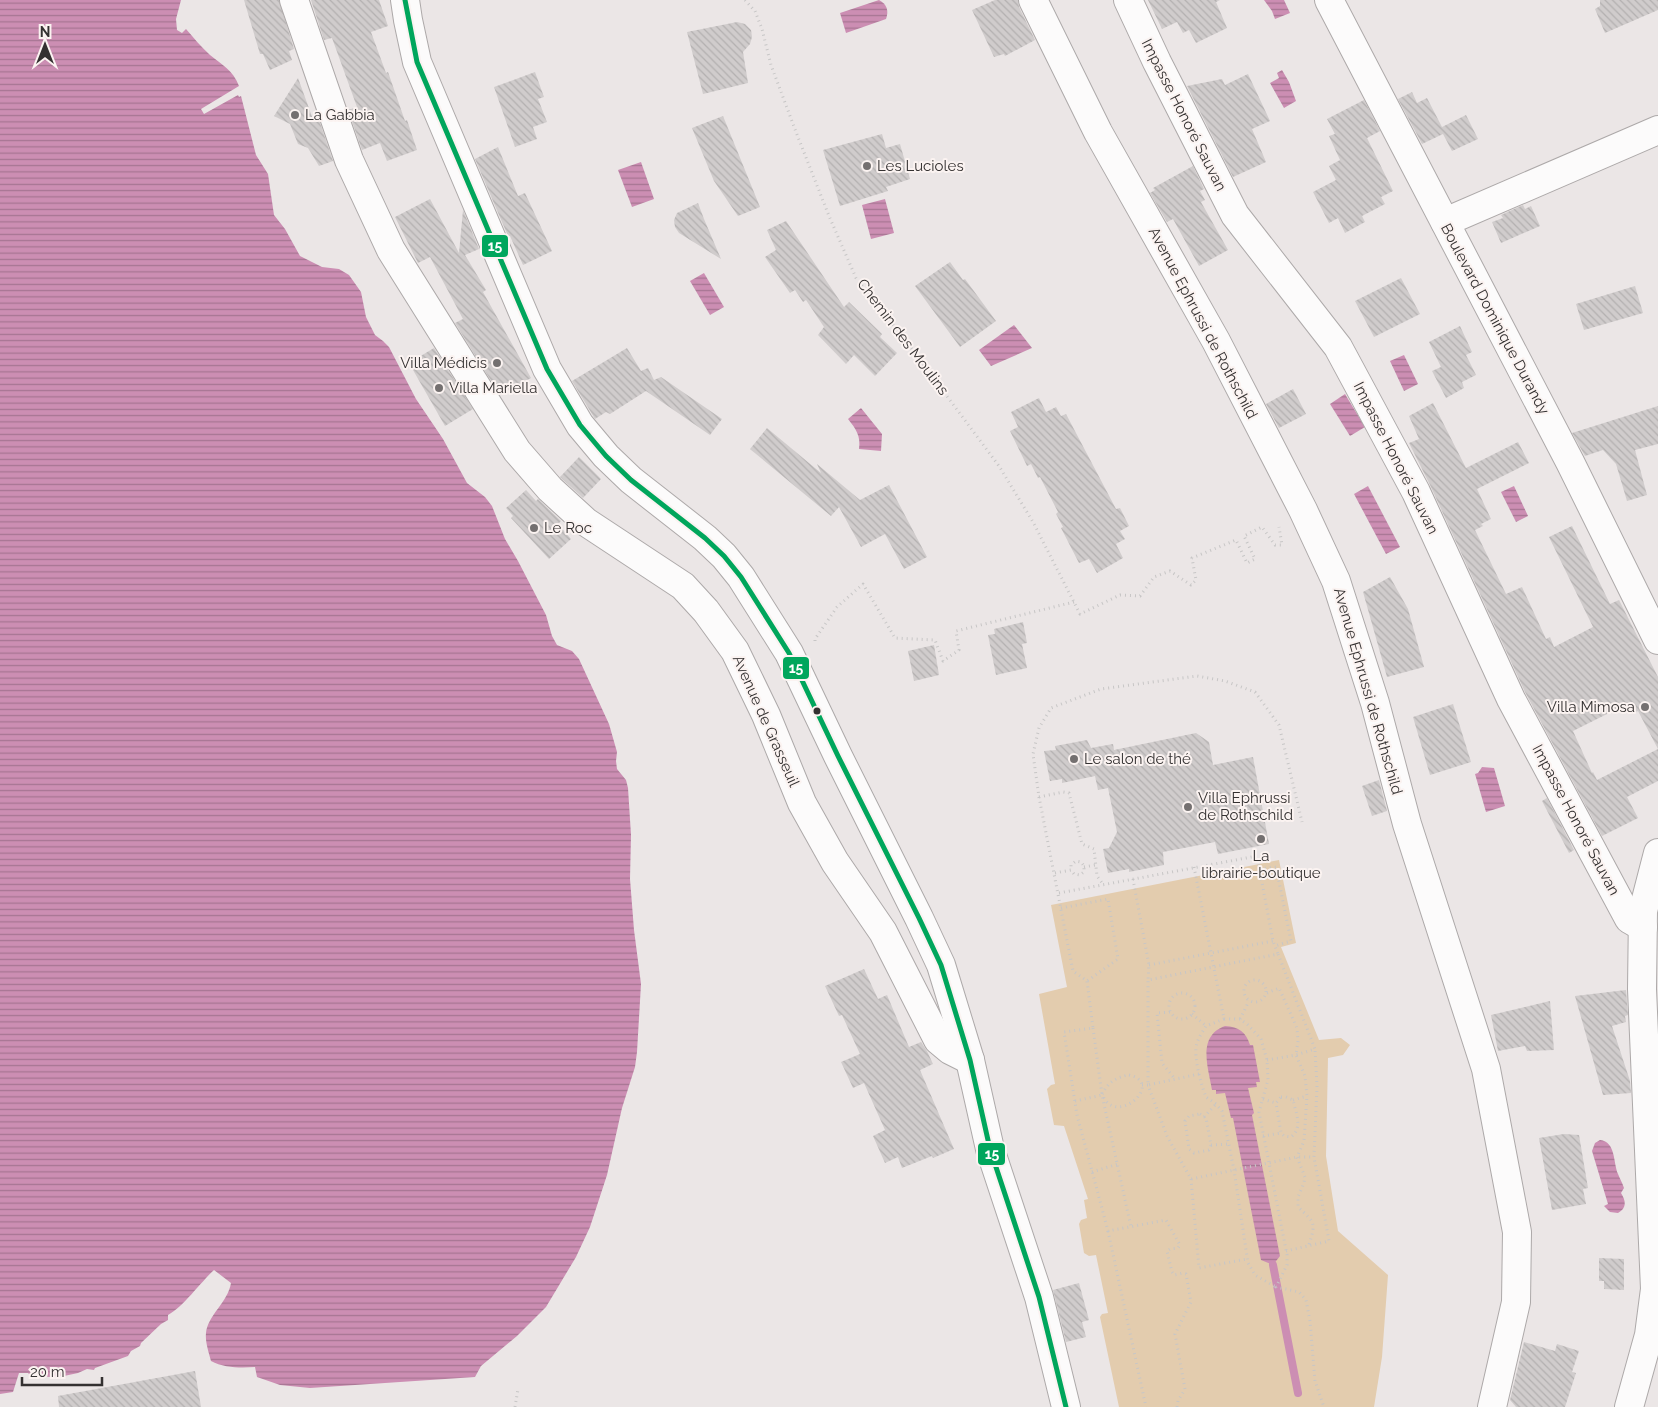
<svg xmlns="http://www.w3.org/2000/svg" width="1658" height="1407" viewBox="0 0 1658 1407" font-family="Raleway,sans-serif">
	<style>
		.garden { fill: #e3ccae }
		.water { fill: url(#water-rules) }
		.lines { fill: none; stroke-linecap: round; stroke-linejoin: round }
		.stream { stroke: #cc8eb3; stroke-width: 8 }
		.building { fill: url(#building-back-hatch); fill-rule: evenodd }
		.minor-casing { stroke: #ada9a9; stroke-width: 30 }
		.major-casing { stroke: #ada9a9; stroke-width: 30 }
		.path { stroke: #c7c6c6; stroke-width: 3; stroke-dasharray: 1 4; stroke-linecap: butt }
		.minor { stroke: #fcfbfb; stroke-width: 28 }
		.major { stroke: #fcfbfb; stroke-width: 28 }
		.bus-1-casing { stroke: #fbf3f1; stroke-width: 9 }
		.bus-1 { stroke: #00a65c; stroke-width: 5 }
		.poi-dot { fill: #747070; stroke: #fbf3f1; stroke-width: 2 }
		.bus-dot { fill: #343131; stroke: #fbf3f1; stroke-width: 2 }
		.labels { text-anchor: middle; stroke-width: 4; stroke-linejoin: round; paint-order: stroke }
		.poi-label { font-size: 15px; fill: #343131; stroke: #fbf3f1; text-anchor: start }
		.street-label { font-size: 15px; fill: #343131; stroke: #fbf3f1 }
		.line-badge { stroke: #fbf3f1; stroke-width: 2 }
		.badge-label { font-size: 14px; text-anchor: middle; font-weight: bold; fill: #fff }
	</style>
	<defs>
		<pattern id="water-rules" width="6" height="5" patternUnits="userSpaceOnUse" patternTransform="scale(1.25)"><rect width="6" height="5" fill="#cc8eb3"/><path d="M0 2.5h6" fill="none" stroke="#a67592"/></pattern>
		<pattern id="building-back-hatch" width="6" height="6" patternUnits="userSpaceOnUse" patternTransform="scale(1.25)"><rect width="6" height="6" fill="#d0cccc"/><path d="M-1 5l2 2M0 0l6 6M5-1l2 2" fill="none" stroke="#b3b0b0"/></pattern>
	</defs>
	<rect width="100%" height="100%" fill="#ebe6e6"/>
	<path class="garden" d="M1279 860 1296 943 1281 947 1319 1040 1341 1038 1350 1045 1343 1055 1328 1058 1326 1156 1338 1231 1388 1275 1382 1357 1374 1407H1119L1100 1317 1102 1314 1108 1313 1096 1255 1089 1256 1084 1253 1079 1224 1081 1220 1087 1218 1084 1200 1088 1199 1064 1126 1054 1125 1047 1089 1051 1085 1055 1084 1039 994 1067 987 1051 905Z"/>
	<g class="water">
		<path d="M0 0H181L176 19 177 30 182 33 186 29C194 38 201 47 210 55 222 65 233 70 239 86L201 109 204 114 238 95 239 97 241 96 256 155 268 174 274 215 285 229 300 256 322 267 339 269 349 275 361 292 366 317 375 335 383 341 389 347 416 399 443 439 467 483 485 497 492 506 505 539 518 561 546 615 552 636 557 645 572 651 579 659 609 724 617 752 616 761 617 769 626 780 628 788 631 835 630 879 634 930 641 984 637 1052 635 1067 622 1108 607 1175 590 1227 576 1257 546 1307 517 1336 481 1366 475 1377 310 1388 280 1385 257 1377 255 1367C241 1368 224 1368 211 1361 209 1353 205 1342 206 1333 208 1315 228 1302 231 1283L214 1270C200 1283 183 1307 168 1315V1320L161 1324 141 1343 140 1346 131 1351 128 1356 95 1368 94 1370 87 1369 78 1373 64 1376 49 1377 39 1375 32 1377 28 1373H19L13 1392 0 1394Z"/>
		<path d="M879 0C887 4 889 11 886 19L846 33 840 13Z"/>
		<path d="M1264 0H1284L1290 13 1275 19 1272 11Z"/>
		<path d="M1282 70 1289 82 1296 101 1284 108 1270 83 1279 78 1277 73Z"/>
		<path d="M641 162 654 199 632 207 618 170Z"/>
		<path d="M885 199 894 233 871 239 862 205Z"/>
		<path d="M704 273 724 307 710 315 690 281Z"/>
		<path d="M1014 325 1032 348 991 366 979 350Z"/>
		<path d="M1404 355 1418 384 1404 391 1390 361Z"/>
		<path d="M1345 394 1365 427 1350 436 1330 404Z"/>
		<path d="M861 408 882 434 881 451 859 449C861 436 856 429 848 419Z"/>
		<path d="M1368 486 1400 547 1386 554 1354 494Z"/>
		<path d="M1514 486 1528 516 1516 522 1501 492Z"/>
		<path d="M1482 767 1494 768 1505 806 1486 812 1475 774 1478 773Z"/>
		<path d="M1225 1026C1239 1027 1246 1032 1250 1045H1253L1260 1082H1256L1257 1087 1248 1088 1254 1113 1252 1115 1280 1256 1273 1265 1261 1260 1233 1118H1231L1225 1093 1216 1094V1090H1212C1208 1067 1197 1036 1225 1026Z"/>
		<path d="M1600 1140C1616 1142 1613 1162 1618 1174 1620 1179 1622 1182 1624 1188L1621 1193C1626 1201 1627 1208 1618 1213L1610 1212 1604 1206 1608 1204 1592 1151 1595 1143Z"/>
	</g>
	<g class="lines">
		<path class="stream" d="M1273 1265 1298 1393"/>
	</g>
	<g class="building">
		<path d="M244 0H279L294 49 289 51 292 60 270 70 263 54H260Z"/>
		<path d="M311 0H379L388 26 371 32 386 73 388 72 405 121 407 120 417 150 387 161 380 143 362 150 348 110 357 107 332 38 324 40Z"/>
		<path d="M995 0H1018L1019 7 1035 40 1005 56 1004 54 994 57 972 10Z"/>
		<path d="M1148 0H1220L1216 2 1227 28 1196 43 1189 30 1183 33 1177 22 1162 29Z"/>
		<path d="M1600 0H1658V10L1605 33 1595 9 1600 6Z"/>
		<path d="M737 22 745 24 751 30 752 37 750 44 743 52 748 83 703 94 687 32Z"/>
		<path d="M535 72 544 97 538 99 547 122 533 127 537 139 515 147 494 87Z"/>
		<path d="M1248 74 1270 121 1252 129 1266 162 1233 177 1187 86 1222 79 1225 85Z"/>
		<path d="M298 78 314 122 319 120 333 161 319 166 308 148 298 144 290 124 274 116Z"/>
		<path d="M1412 92 1417 103 1427 98 1442 127 1466 115 1478 139 1452 151 1443 134 1422 144 1398 99Z"/>
		<path d="M1364 100 1380 131 1367 138 1393 191 1381 197 1385 204 1362 216 1365 222 1345 233 1338 218 1329 223 1313 192 1336 180 1329 166 1340 160 1329 136 1335 134 1327 119Z"/>
		<path d="M723 116 760 207 738 216 714 181 692 128Z"/>
		<path d="M882 134 886 148 900 144 910 179 886 187 888 191 840 206 823 150Z"/>
		<path d="M498 147 518 196 525 193 552 251 523 265 510 236H508L475 159Z"/>
		<path d="M1193 166 1204 189 1200 191 1205 200 1201 202 1228 250 1199 266 1173 219 1167 222 1150 193 1155 190 1153 188Z"/>
		<path d="M430 199 459 253 463 210 479 249 465 255 486 290 483 292 531 378 500 395 455 323 463 319 430 257 418 263 395 217Z"/>
		<path d="M698 203 704 219 721 259 679 233 675 227 674 220 677 213Z"/>
		<path d="M1523 205 1525 209 1531 206 1540 226 1501 243 1492 222 1503 218 1501 215Z"/>
		<path d="M786 221 844 307 849 302 882 334 880 337 897 353 875 376 854 355 846 364 818 335 824 327 806 300 803 302 795 290 790 293 765 257 776 250 767 230Z"/>
		<path d="M950 262 963 280 965 279 996 321 960 347 915 286Z"/>
		<path d="M1401 278 1420 314 1374 337 1355 301Z"/>
		<path d="M1635 286 1643 313 1584 330 1576 304Z"/>
		<path d="M1460 326 1472 352 1466 355 1476 375 1462 382 1464 388 1446 398 1432 371 1441 367 1429 342Z"/>
		<path d="M434 348 473 409 445 426 409 363Z"/>
		<path d="M627 348 641 371 648 368 654 380 661 377 722 419 710 435 646 391 610 414 606 412 595 419 572 381Z"/>
		<path d="M1293 389 1306 414 1279 428 1266 404Z"/>
		<path d="M1039 398 1046 412 1056 407 1061 416 1066 414 1116 509 1120 508 1129 526 1120 531 1125 539 1116 544 1123 558 1097 573 1089 559 1079 563 1061 528 1063 527 1056 514 1058 512 1040 477 1038 478 1031 464 1027 466 1010 431 1018 427 1011 412Z"/>
		<path d="M1433 403 1466 468 1518 442 1529 463 1477 489 1491 519 1481 524 1483 526 1475 530 1506 594 1522 587 1546 639 1550 637 1554 647 1593 627 1549 537 1572 526 1610 604 1619 600 1658 677V781L1627 797 1638 818 1602 836 1525 692 1430 485 1409 443 1419 439 1409 416ZM1629 703 1635 713 1638 711 1658 749 1597 780 1593 772 1592 773 1573 731Z"/>
		<path d="M1658 406V444L1635 450 1647 495 1627 501 1616 464 1603 450 1585 456 1572 433Z"/>
		<path d="M767 428 821 473 817 464 860 500 889 485 927 557 904 569 885 534 861 547 839 507 831 516 750 449Z"/>
		<path d="M579 457 601 479 583 498 560 477Z"/>
		<path d="M526 490 536 501 538 499 561 521 558 524 571 539 549 559 511 518 513 516 506 508Z"/>
		<path d="M1390 577 1408 609 1424 667 1387 677 1363 592Z"/>
		<path d="M1023 622 1027 643 1022 644 1027 668 996 675 988 635 995 634 994 629Z"/>
		<path d="M934 645 939 675 914 681 908 651Z"/>
		<path d="M1453 704 1471 762 1430 775 1413 717Z"/>
		<path d="M1196 733 1209 742 1213 765 1253 757 1269 844 1218 854 1215 842 1163 852 1164 865 1129 872V869L1108 873 1103 849 1109 848 1117 832 1108 788 1098 790 1095 776 1062 783V779L1050 781 1044 751 1056 750 1055 746 1087 740 1091 748 1113 744 1114 750Z"/>
		<path d="M1379 780 1387 811 1372 816 1362 786Z"/>
		<path d="M1547 798 1574 850 1569 853 1542 801Z"/>
		<path d="M864 969 878 999 887 995 909 1047 921 1042 927 1051 933 1064 920 1070 954 1149 933 1158 932 1156 902 1168 898 1157 885 1163 873 1136 885 1130 864 1083 853 1088 841 1062 860 1054 842 1015 839 1016 825 986Z"/>
		<path d="M1626 990 1628 1015 1625 1016 1626 1022 1612 1026 1630 1081 1631 1093 1603 1095 1575 996Z"/>
		<path d="M1550 1001 1554 1050 1527 1051 1525 1046 1498 1051 1491 1015Z"/>
		<path d="M1564 1134 1579 1135 1588 1188 1583 1189 1586 1204 1552 1210 1539 1138Z"/>
		<path d="M1599 1258 1624 1259V1290L1604 1289V1281H1599Z"/>
		<path d="M1079 1283 1089 1320 1082 1322 1086 1337 1066 1342 1053 1290Z"/>
		<path d="M1524 1342 1555 1351 1557 1344 1579 1351 1572 1372 1576 1373 1565 1407H1516L1510 1400Z"/>
		<path d="M195 1371 201 1407H59L58 1396Z"/>
	</g>
	<g class="lines">
		<g class="minor-casing">
			<g id="minor">
				<path d="M294 0 349 160 391 250 517 451 550 489 586 522 683 586 706 611 735 651 766 715 802 803 835 862 883 932 938 1040 950 1050 970 1060"/>
				<path d="M1033 0 1098 132 1216 341 1303 510 1336 581 1375 703 1407 824 1486 1069 1517 1232 1516 1302 1492 1407"/>
				<path d="M1128 0 1157 62 1235 215 1338 347 1416 492 1511 699 1629 919 1643 927"/>
				<path d="M1329 0 1570 462 1658 640"/>
				<path d="M1445 222 1658 130"/>
				<path d="M1629 1407 1649 1335 1655 1289 1642 989 1643 911 1658 853"/>
			</g>
		</g>
		<g class="major-casing">
			<path id="major" d="M405 0 408 20 417 62 547 369 580 425 606 456 631 480 705 538 724 556 741 577 789 653 838 756 919 918 941 965 970 1060 990 1149 1039 1297 1066 1407"/>
		</g>
		<g class="path">
			<path d="M745 0 755 11 762 29 771 65 796 132 829 216 856 278 906 341 999 466 1033 522 1080 614 1120 595 1140 596 1154 577 1170 571 1191 585 1196 580 1192 558 1236 540 1247 563 1255 559 1244 536 1262 527 1275 545H1282L1279 527"/>
			<path d="M815 641V639L837 607 863 584 895 638 935 640 943 661 959 650 956 631 1074 602"/>
			<path d="M1039 797 1063 792 1069 793 1082 844 1094 849 1097 876 1103 884"/>
			<path d="M1084 867 1095 865"/>
			<path d="M1194 867 1224 1019H1240L1248 1025 1261 1039 1267 1060 1268 1080 1259 1112 1287 1255V1265L1276 1287 1299 1292 1306 1300 1310 1321 1315 1381 1324 1407"/>
			<path d="M1260 869 1276 867 1291 941 1275 946"/>
			<path d="M1055 873 1071 870 1074 874 1080 875 1084 872V866L1081 862 1076 861 1071 865V870"/>
			<path d="M1133 879 1149 965 1148 980"/>
			<path d="M1059 893 1257 856 1273 941 1278 954"/>
			<path d="M1061 908 1108 899 1118 959 1087 981"/>
			<path d="M1149 965 1273 941"/>
			<circle cx="1255" cy="991" r="11"/>
			<path d="M1267 993 1279 988 1297 1028 1298 1041 1296 1055 1305 1076 1307 1096 1304 1141 1297 1157 1305 1177 1304 1183 1298 1197V1207C1315 1223 1316 1222 1309 1245"/>
			<circle cx="1182" cy="1006" r="13"/>
			<path d="M1170 1012 1157 1013 1162 1063 1174 1078"/>
			<path d="M1192 1014 1206 1026"/>
			<path d="M1224 1019 1206 1026C1203 1031 1199 1037 1197 1043 1193 1057 1201 1084 1206 1097L1216 1104 1222 1111 1234 1170 1248 1263 1255 1275 1276 1287"/>
			<path d="M1240 1019 1249 1001"/>
			<path d="M1093 1028 1102 1095 1131 1227"/>
			<path d="M1199 1074 1148 1085V980L1278 954 1315 1049 1296 1055 1267 1060"/>
			<path d="M1129 1075C1161 1082 1127 1117 1109 1104 1106 1102 1104 1098 1102 1095 1107 1083 1116 1077 1129 1075Z"/>
			<path d="M1142 1085H1148L1167 1136 1191 1179 1297 1157H1314L1317 1086 1315 1049"/>
			<path d="M1281 1097H1286L1293 1100C1296 1113 1303 1128 1291 1137L1284 1136 1281 1133 1276 1103Z"/>
			<path d="M1263 1099 1276 1103"/>
			<path d="M1293 1100 1307 1096"/>
			<path d="M1075 1101 1102 1095"/>
			<path d="M1200 1114 1206 1118 1211 1145 1209 1150 1194 1153 1189 1149 1185 1121 1189 1116Z"/>
			<path d="M1204 1117 1216 1104"/>
			<path d="M1263 1136 1281 1133"/>
			<path d="M1211 1145 1229 1144"/>
			<path d="M1092 1172 1118 1164"/>
			<path d="M1191 1179 1199 1268 1247 1259"/>
			<path d="M1108 1231 1146 1407"/>
			<path d="M1286 1251 1329 1241 1314 1157"/>
			<path d="M515 1407 518 1389"/>
			<path d="M1177 1407 1178 1401 1185 1389 1175 1334 1191 1302 1186 1274 1183 1273 1174 1275 1172 1272 1167 1251 1170 1249 1178 1248 1180 1245 1166 1220 1108 1231 1077 1115 1064 1032 1093 1028 1087 981 1073 971 1039 797 1033 754 1039 728 1051 708 1101 689 1197 676 1225 681 1255 692 1279 725 1302 822"/>
		</g>
		<use href="#minor" class="minor"/>
		<use href="#major" class="major"/>
		<g class="bus-1-casing">
			<path id="bus-1" d="M405 0 417 62 547 369 580 425 606 456 631 480 705 538 724 556 741 577 789 653 838 756 919 918 941 965 970 1060 990 1149 1039 1297 1066 1407"/>
		</g>
		<use href="#bus-1" class="bus-1"/>
	</g>
	<g class="poi-dot">
		<circle cx="295" cy="115" r="5"/>
		<circle cx="867" cy="166" r="5"/>
		<circle cx="497" cy="363" r="5"/>
		<circle cx="439" cy="388" r="5"/>
		<circle cx="534" cy="528" r="5"/>
		<circle cx="1645" cy="707" r="5"/>
		<circle cx="1074" cy="759" r="5"/>
		<circle cx="1188" cy="807" r="5"/>
		<circle cx="1261" cy="839" r="5"/>
	</g>
	<circle class="bus-dot" cx="817" cy="711" r="4.5"/>
	<g class="labels">
		<g class="poi-label">
			<text x="305" y="120">La Gabbia</text>
			<text x="877" y="171">Les Lucioles</text>
			<text x="487" y="368" text-anchor="end">Villa Médicis</text>
			<text x="449" y="393">Villa Mariella</text>
			<text x="544" y="533">Le Roc</text>
			<text x="1635" y="712" text-anchor="end">Villa Mimosa</text>
			<text x="1084" y="764">Le salon de thé</text>
			<text x="1198" y="803">Villa Ephrussi<tspan x="1198" dy="17">de Rothschild</tspan></text>
			<text x="1261" y="861" text-anchor="middle">La<tspan x="1261" dy="17">librairie-boutique</tspan></text>
		</g>
		<g class="street-label">
			<text transform="translate(1184 115) rotate(63)" y="5">Impasse Honoré Sauvan</text>
			<text transform="translate(1495 319) rotate(62)" y="5">Boulevard Dominique Durandy</text>
			<text transform="translate(1203 323) rotate(62)" y="5">Avenue Ephrussi de Rothschild</text>
			<text transform="translate(903 337) rotate(53)" y="5">Chemin des Moulins</text>
			<text transform="translate(1396 458) rotate(63)" y="5">Impasse Honoré Sauvan</text>
			<text transform="translate(1368 691) rotate(74)" y="5">Avenue Ephrussi de Rothschild</text>
			<text transform="translate(766 721) rotate(66)" y="5">Avenue de Grasseuil</text>
			<text transform="translate(1576 820) rotate(62)" y="5">Impasse Honoré Sauvan</text>
		</g>
	</g>
	<g class="line-badge">
		<rect x="481" y="234" width="28" height="24" rx="5" fill="#00a65c"/>
		<rect x="782" y="656" width="28" height="24" rx="5" fill="#00a65c"/>
		<rect x="977" y="1142" width="29" height="24" rx="5" fill="#00a65c"/>
	</g>
	<g class="badge-label">
		<text x="495" y="251">15</text>
		<text x="796" y="673">15</text>
		<text x="992" y="1159">15</text>
	</g>
	<g transform="translate(45 45)" stroke="#fbf3f1" stroke-width="4" paint-order="stroke">
	<path d="M0-4L9 19L0 12L-9 19Z" fill="#343131"/>
	<text y="-8" font-size="14" font-weight="bold" text-anchor="middle" fill="#343131">N</text>
	</g>
	<path d="M22 1377v8h80v-8" fill="none" stroke="#343131" stroke-width="2.5"/>
	<text x="30" y="1377" font-size="15" fill="#343131" stroke="#fbf3f1" stroke-width="4" paint-order="stroke">20 m</text>
</svg>
